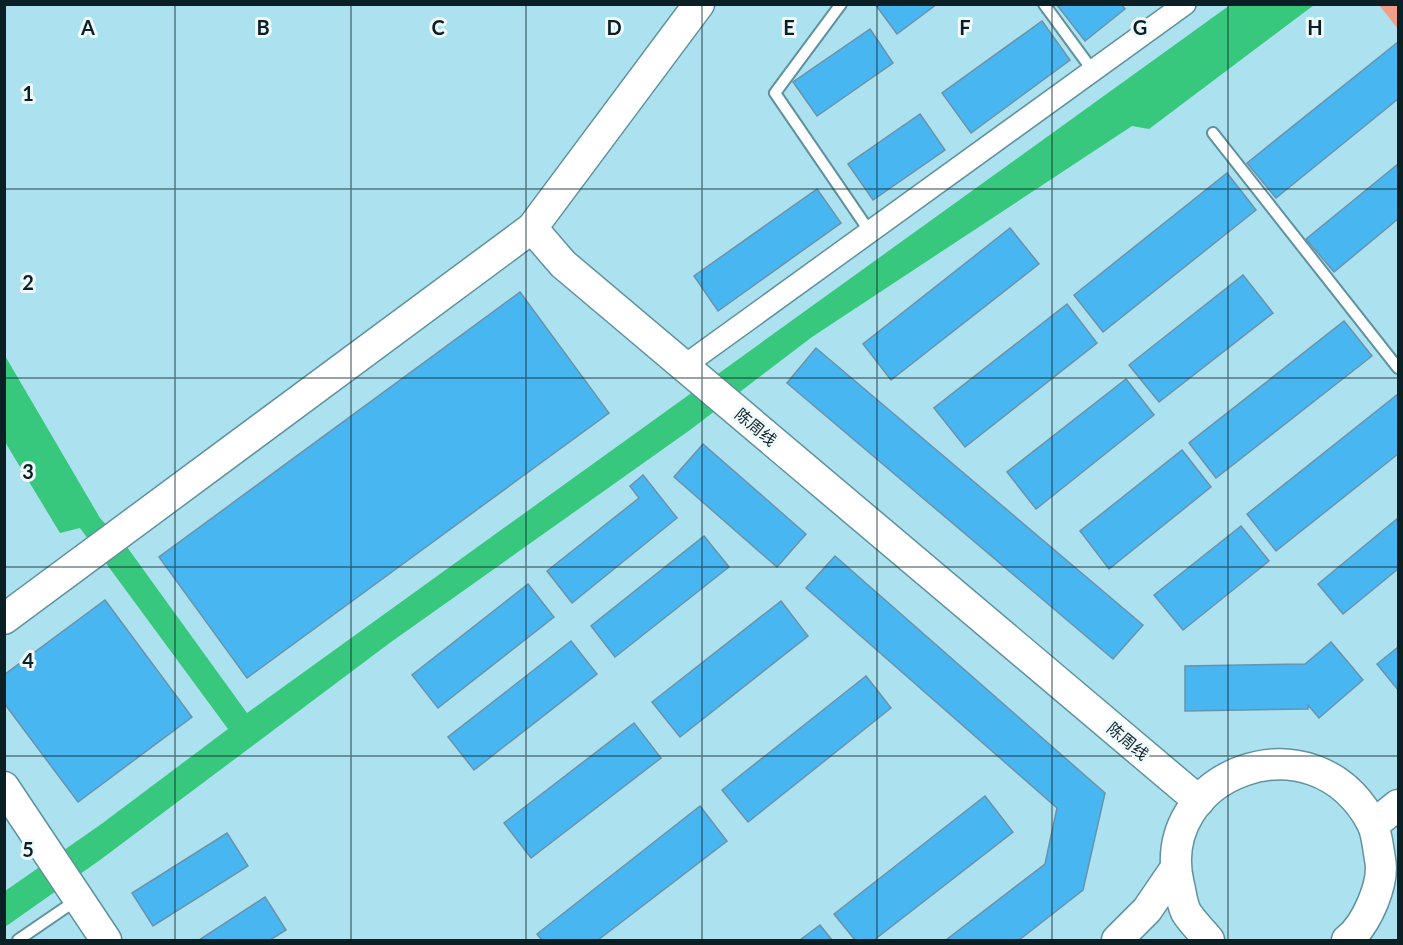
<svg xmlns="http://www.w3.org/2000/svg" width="1403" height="945" viewBox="0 0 1403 945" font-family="Lato,'Noto Sans SC',sans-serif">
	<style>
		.green { fill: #f29f89 }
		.water { fill: #38c87d }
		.building { fill: #48b6f1; stroke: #6a93ab; stroke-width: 1.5 }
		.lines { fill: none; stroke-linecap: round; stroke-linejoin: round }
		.lane-casing { stroke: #5f929f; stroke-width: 14 }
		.street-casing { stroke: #5f929f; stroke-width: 24 }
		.secondary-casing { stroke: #5f929f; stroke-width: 33 }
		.lane { stroke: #fff; stroke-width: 10 }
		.street { stroke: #fff; stroke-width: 21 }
		.secondary { stroke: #fff; stroke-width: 30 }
		.grid { fill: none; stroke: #0b2025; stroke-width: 1.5; stroke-opacity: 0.55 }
		.labels { text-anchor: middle; stroke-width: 6; stroke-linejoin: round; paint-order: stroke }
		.street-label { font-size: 16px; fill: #0b2025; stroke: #f0fafd }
		.grid-label { font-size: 20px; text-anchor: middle; font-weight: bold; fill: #0b2025; stroke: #f0fafd; stroke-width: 6; stroke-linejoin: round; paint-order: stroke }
	</style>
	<rect width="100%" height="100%" fill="#ace1ef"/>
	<path class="green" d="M1379 5H1398V29Z"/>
	<path class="water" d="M1230 5H1314L1149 129 1132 126 812 337 690 430 391 642 100 860 5 927V891L100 825 228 729 80 528 60 533 5 442 4 354 100 518 127 547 247 713Z"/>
	<g class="building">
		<path d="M875 4H937L897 34Z"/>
		<path d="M1121 4 1125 9 1085 41 1057 5Z"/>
		<path d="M1042 21 1070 60 971 133 942 93Z"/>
		<path d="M870 29 893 63 817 116 793 82Z"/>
		<path d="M1398 42V99L1276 198 1247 163Z"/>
		<path d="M920 114 945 150 873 200 848 164Z"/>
		<path d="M1398 164V219L1334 272 1306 239Z"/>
		<path d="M1227 173 1256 210 1103 332 1074 295Z"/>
		<path d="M817 189 841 223 718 311 694 276Z"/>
		<path d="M1010 228 1039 264 891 380 863 344Z"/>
		<path d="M1243 275 1273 313 1159 402 1129 365Z"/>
		<path d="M520 292 609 413 247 678 159 557Z"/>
		<path d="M1067 304 1097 343 965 447 934 408Z"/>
		<path d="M1344 321 1372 356 1216 478 1189 443Z"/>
		<path d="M816 348 1143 625 1113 659 787 383Z"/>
		<path d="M1126 379 1154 415 1036 509 1007 472Z"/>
		<path d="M1398 394V454L1276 551 1247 514Z"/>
		<path d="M703 444 806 534 777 567 674 477Z"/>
		<path d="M1182 450 1211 487 1109 569 1080 531Z"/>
		<path d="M643 475 677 518 572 603 547 571 639 498 630 486Z"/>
		<path d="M1398 518V569L1343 614 1318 584Z"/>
		<path d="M1241 526 1269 561 1183 630 1154 595Z"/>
		<path d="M704 536 729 567 615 657 591 626Z"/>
		<path d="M835 556 1105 793 1083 890 1019 940H946L1045 864 1057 808 806 588Z"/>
		<path d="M528 584 554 617 438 708 412 675Z"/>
		<path d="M105 600 192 717 78 802 4 703V675Z"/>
		<path d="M781 601 808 636 680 737 652 702Z"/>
		<path d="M571 641 597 674 474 770 448 737Z"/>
		<path d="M1331 642 1363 680 1319 718 1308 705V709L1185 711V666L1305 664Z"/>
		<path d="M1398 647V690L1377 664Z"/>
		<path d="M866 676 891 708 748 822 722 790Z"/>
		<path d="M634 723 661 758 531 858 504 823Z"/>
		<path d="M985 796 1013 832 874 940H855L834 914Z"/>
		<path d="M700 806 727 841 598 940H542L537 934Z"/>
		<path d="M227 833 248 866 153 926 132 893Z"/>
		<path d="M265 897 286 930 270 940H199Z"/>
		<path d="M820 925 832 940H800Z"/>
	</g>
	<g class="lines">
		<g class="lane-casing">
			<g id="lane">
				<path d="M841 4 775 93 870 232"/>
				<path d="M1044 4 1093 71"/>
				<path d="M1213 133 1398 368"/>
				<path d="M18 940 78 899"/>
			</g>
		</g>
		<g class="street-casing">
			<path id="street" d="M684 366 1185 4"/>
		</g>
		<g class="secondary-casing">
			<g id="secondary">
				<path d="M699 4 532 228 563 264 1199 801"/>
				<path d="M4 619 532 228"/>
				<path d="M4 787 106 940"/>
				<path d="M1373 825 1398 805"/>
				<path d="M1117 940 1147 910 1175 869"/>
				<path d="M1209 940C1202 931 1192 922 1186 912 1182 904 1181 893 1179 885 1152 775 1313 711 1372 823 1377 833 1378 848 1380 859 1385 883 1366 926 1347 940"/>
			</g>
		</g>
		<use href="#lane" class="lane"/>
		<use href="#street" class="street"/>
		<use href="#secondary" class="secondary"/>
	</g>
	<path class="grid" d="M175 4V940M351 4V940M526 4V940M702 4V940M877 4V940M1052 4V940M1228 4V940M4 189H1398M4 378H1398M4 567H1398M4 756H1398"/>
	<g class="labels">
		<g class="street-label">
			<text transform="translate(756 427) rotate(40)" y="6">陈周线</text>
			<text transform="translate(1128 741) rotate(40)" y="6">陈周线</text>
		</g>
	</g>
	<g class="grid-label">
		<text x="88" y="35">A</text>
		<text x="263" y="35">B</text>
		<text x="438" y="35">C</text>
		<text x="614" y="35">D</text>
		<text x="789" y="35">E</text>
		<text x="965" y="35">F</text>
		<text x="1140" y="35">G</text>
		<text x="1315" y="35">H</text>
		<text x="28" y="101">1</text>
		<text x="28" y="290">2</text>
		<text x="28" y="479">3</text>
		<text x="28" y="668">4</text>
		<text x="28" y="857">5</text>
	</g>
	<rect width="1403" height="945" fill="none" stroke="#0b2025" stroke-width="12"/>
</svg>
